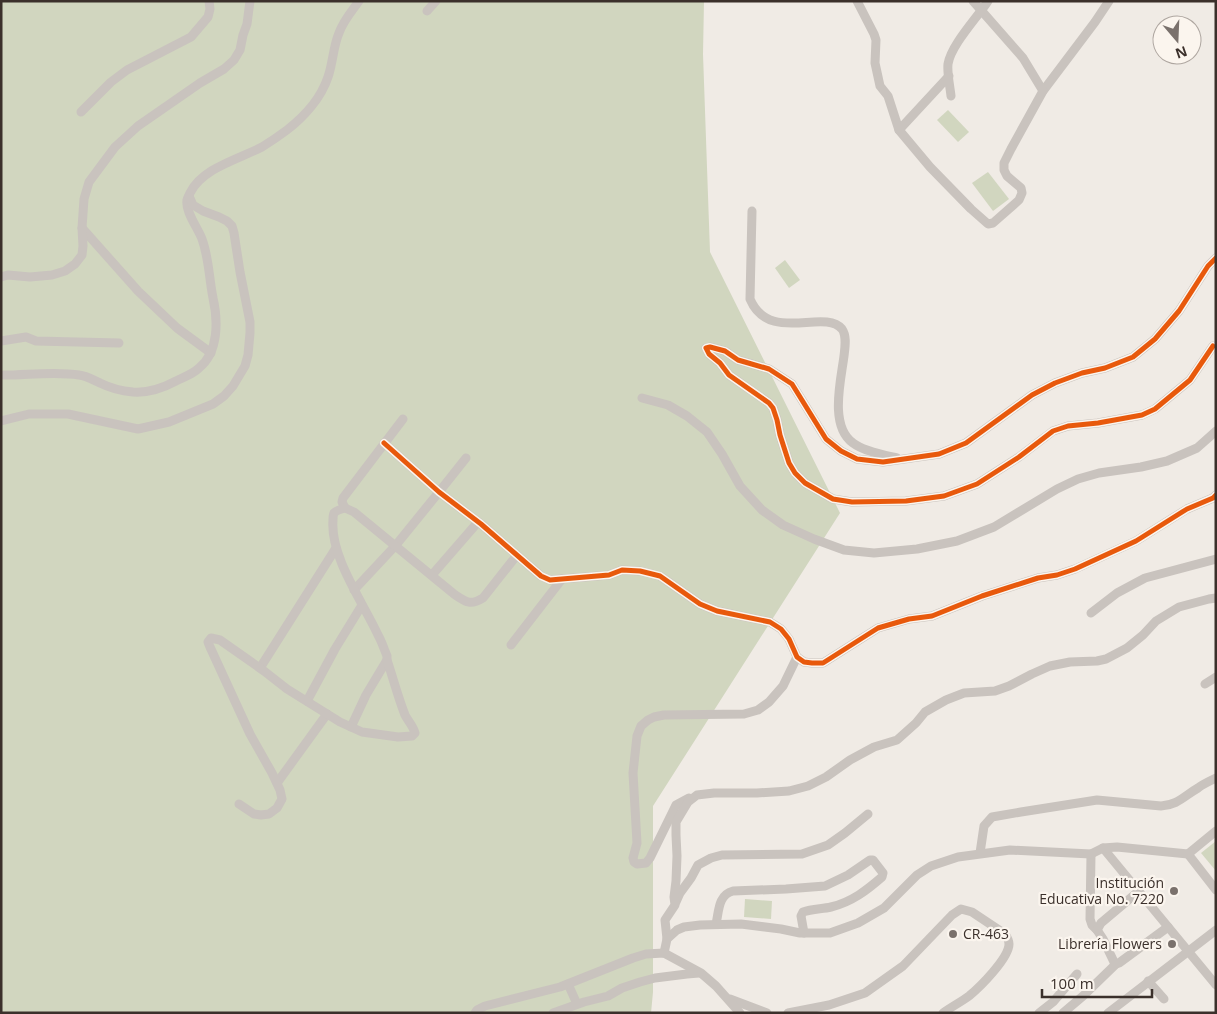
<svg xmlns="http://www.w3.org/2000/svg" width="1217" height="1014" viewBox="0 0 1217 1014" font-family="'Open Sans',sans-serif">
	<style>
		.green { fill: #d1d6bf }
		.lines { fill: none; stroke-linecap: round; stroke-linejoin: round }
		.minor { stroke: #c9c3be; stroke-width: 9 }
		.cycleway-casing { stroke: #fbf5ee; stroke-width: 8 }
		.cycleway { stroke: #e8590c; stroke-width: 5 }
		.poi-dot { fill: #7a716c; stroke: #fbf5ee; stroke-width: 2 }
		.labels { text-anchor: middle; stroke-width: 4.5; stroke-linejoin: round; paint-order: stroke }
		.poi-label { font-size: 14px; fill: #3b302b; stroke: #fbf5ee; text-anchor: end }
	</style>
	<rect width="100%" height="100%" fill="#f0ebe5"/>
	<g class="green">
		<path d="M1 1H704L703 54 710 252 840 513 653 806V992L651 1013H1Z"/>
		<path d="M948 110 969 132 958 142 937 120Z"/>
		<path d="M988 172 1009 199 993 211 972 183Z"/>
		<path d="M785 260 800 280 789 288 775 268Z"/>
		<path d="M1216 841V871L1201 853Z"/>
		<path d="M745 899 772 901 771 919 744 917Z"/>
	</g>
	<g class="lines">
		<g class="minor">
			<path d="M857 1 874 34 876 40 875 63 880 86 888 96 899 130 930 167 971 209 988 224 993 223 1019 200 1022 193 1021 188 1007 176 1004 170V163L1011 149 1043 91 1095 22 1109 1"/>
			<path d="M973 1 1023 58 1043 91"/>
			<path d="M427 11 436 1"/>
			<path d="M951 96C950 86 947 74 948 64 951 45 977 18 988 1"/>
			<path d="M81 112 111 82 127 70 191 37 208 17 210 9 209 1"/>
			<path d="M899 130 949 76"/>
			<path d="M752 211 750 299C769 344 824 308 842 329 847 336 845 347 844 356 841 380 829 426 853 443 863 451 884 455 897 458"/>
			<path d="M82 228 138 291 177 328 211 353"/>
			<path d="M1 277 8 275 30 277 52 275 65 271 75 264 82 255 83 246 82 228 84 199 89 182 115 147 138 126 200 83 224 69 234 60 240 50 243 35 247 24 250 1"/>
			<path d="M1 341 26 337 36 341 119 343"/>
			<path d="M1213 346 1190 380 1155 409 1142 415 1098 423 1068 426 1053 431 1019 457 977 484 944 496 906 501 852 502 833 499 805 483 795 473 789 463 780 435 777 420 773 408 769 403 729 375 720 363 709 354 706 348 710 347 725 351 738 360 769 369 792 384 826 439 841 451 857 459 883 462 939 454 966 443 1032 395 1055 383 1082 373 1105 368 1133 357 1155 339 1179 311 1208 266 1216 258"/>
			<path d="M4 375C27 375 57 371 79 375 87 376 93 380 100 383 110 388 122 391 133 392 148 393 163 388 176 381 184 377 193 374 199 368 219 352 218 320 213 298 209 278 209 258 202 239 198 228 185 212 187 200 187 198 189 196 190 193 202 168 239 159 262 147 270 142 279 136 287 130 304 117 321 98 328 77 333 63 333 47 339 33 343 21 352 11 359 1"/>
			<path d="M642 398 668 405 687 416 707 432 722 454 740 486 762 510 783 525 814 539 844 550 874 553 917 549 957 541 994 527 1057 489 1078 479 1099 473 1141 467 1167 461 1197 448 1216 431"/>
			<path d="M1 421 29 414H68L138 429 169 422 213 404 224 396 233 386 245 366 248 355 250 333V322L240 272 234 233 232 226 227 221 219 217 203 211 193 205 189 196"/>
			<path d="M384 443 439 492 481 524 541 576 550 580 609 575 622 570 640 571 660 576 700 604 717 611 770 622 781 629 789 639 797 657 804 662 812 663H823L878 628 909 619 932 616 982 596 1038 578 1057 575 1075 569 1136 541 1187 509 1213 498 1216 495"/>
			<path d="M345 508 342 502 343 498 403 419"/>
			<path d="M432 575 478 522"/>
			<path d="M354 590 396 545 439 492 466 458"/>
			<path d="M1091 613 1117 593 1145 578 1216 559"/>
			<path d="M511 645 562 579"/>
			<path d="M260 668 336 548"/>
			<path d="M1205 684 1216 677"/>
			<path d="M307 701 335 649 362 605"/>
			<path d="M351 727 366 695 387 660"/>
			<path d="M277 783 327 714"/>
			<path d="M689 798 676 805 650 858 646 863 637 864 634 862 633 858 637 843 633 773 637 736 641 726 648 720 654 717 664 715 744 714 758 710 769 702 783 686 797 657"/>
			<path d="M239 804 254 814 261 815 269 814 277 808 282 799 280 790 272 773 250 734 210 647 208 642 211 638 220 640 264 671 287 689 340 722 362 732 398 737 412 736 415 733C413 726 408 721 405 715 398 697 393 678 387 660V656C384 649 382 642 378 635 363 602 330 557 333 520 333 518 333 515 334 513 337 510 341 509 345 508L354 512 454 594C466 602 470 606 483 598L517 555"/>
			<path d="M1103 848 1216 985"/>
			<path d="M980 853 984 826 992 817 1021 812 1097 800 1161 806C1178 805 1184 796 1198 788 1203 784 1210 781 1216 778"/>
			<path d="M1091 854 1090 919 1092 925 1097 930 1103 939 1114 962 1116 964"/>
			<path d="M1188 854 1216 890"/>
			<path d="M676 902 680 893 691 878 698 865 711 858 722 855 802 854 828 845 845 833 868 814"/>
			<path d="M716 924C719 911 718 895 733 891L786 889 825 886 848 875 870 860H873L883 873 882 877C867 890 852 902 831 907 822 909 812 909 803 912L801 916 804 933"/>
			<path d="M1097 930 1101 923 1139 891"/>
			<path d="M667 939 665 920 675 905 674 897 676 881 677 856 676 835V822L688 802 697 795 714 793H757L789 791 808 786 826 777 850 760 874 747 897 740 916 723 925 712 946 700 964 693 995 691 1009 686 1032 674 1050 666 1070 662 1097 661 1106 659 1127 648 1143 635 1156 621 1179 607 1209 599 1216 598"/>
			<path d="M664 953 667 939 677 930 684 927 700 925 741 924 781 929 800 933H830L858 923 884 908 917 875 931 866 958 857 1010 850 1091 854 1103 848 1117 847 1188 854 1216 831"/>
			<path d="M1148 981 1164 999"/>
			<path d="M568 984 577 1004"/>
			<path d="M730 999 767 1013"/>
			<path d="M475 1013 477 1010 485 1006 560 987 633 958 646 954 664 953 701 973 716 986 740 1013"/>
			<path d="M553 1013 584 1002 608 996 622 988 640 982 655 978 687 974 699 973"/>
			<path d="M788 1013 829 1005 865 993 903 966 952 915 961 909 972 912 1005 934C1007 937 1009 940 1009 944 1009 958 980 987 969 996 961 1002 951 1007 943 1013"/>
			<path d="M1039 1013 1053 1002 1077 974"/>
			<path d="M1063 1013 1083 996 1116 964 1119 963 1168 927"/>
			<path d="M1108 1013 1216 930"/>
		</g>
		<g class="cycleway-casing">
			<g id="cycleway">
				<path d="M1213 346 1190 380 1155 409 1142 415 1098 423 1068 426 1053 431 1019 457 977 484 944 496 906 501 852 502 833 499 805 483 795 473 789 463 780 435 777 420 773 408 769 403 729 375 720 363 709 354 706 348 710 347 725 351 738 360 769 369 792 384 826 439 841 451 857 459 883 462 939 454 966 443 1032 395 1055 383 1082 373 1105 368 1133 357 1155 339 1179 311 1208 266 1216 258"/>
				<path d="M384 443 439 492 481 524 541 576 550 580 609 575 622 570 640 571 660 576 700 604 717 611 770 622 781 629 789 639 797 657 804 662 812 663H823L878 628 909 619 932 616 982 596 1038 578 1057 575 1075 569 1136 541 1187 509 1213 498 1216 495"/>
			</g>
		</g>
		<use href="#cycleway" class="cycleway"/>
	</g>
	<g class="poi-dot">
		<circle cx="1174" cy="891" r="5"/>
		<circle cx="953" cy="934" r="5"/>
		<circle cx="1172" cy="944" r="5"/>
	</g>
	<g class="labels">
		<g class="poi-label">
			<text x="1164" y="888">Institución<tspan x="1164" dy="16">Educativa No. 7220</tspan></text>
			<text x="963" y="939" text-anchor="start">CR-463</text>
			<text x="1162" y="949">Librería Flowers</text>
		</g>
	</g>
	<rect width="1217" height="1014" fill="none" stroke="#3b302b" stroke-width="5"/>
	<g transform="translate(1177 40) rotate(161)"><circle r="24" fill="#fbf5ee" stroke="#aea6a0"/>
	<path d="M0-4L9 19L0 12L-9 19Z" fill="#7a716c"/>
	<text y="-8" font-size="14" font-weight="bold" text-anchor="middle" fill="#3b302b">N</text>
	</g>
	<path d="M1042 989v8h110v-8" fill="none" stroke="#3b302b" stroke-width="2.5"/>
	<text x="1050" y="989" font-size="15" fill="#3b302b" stroke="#fbf5ee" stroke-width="4" paint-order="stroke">100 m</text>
</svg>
